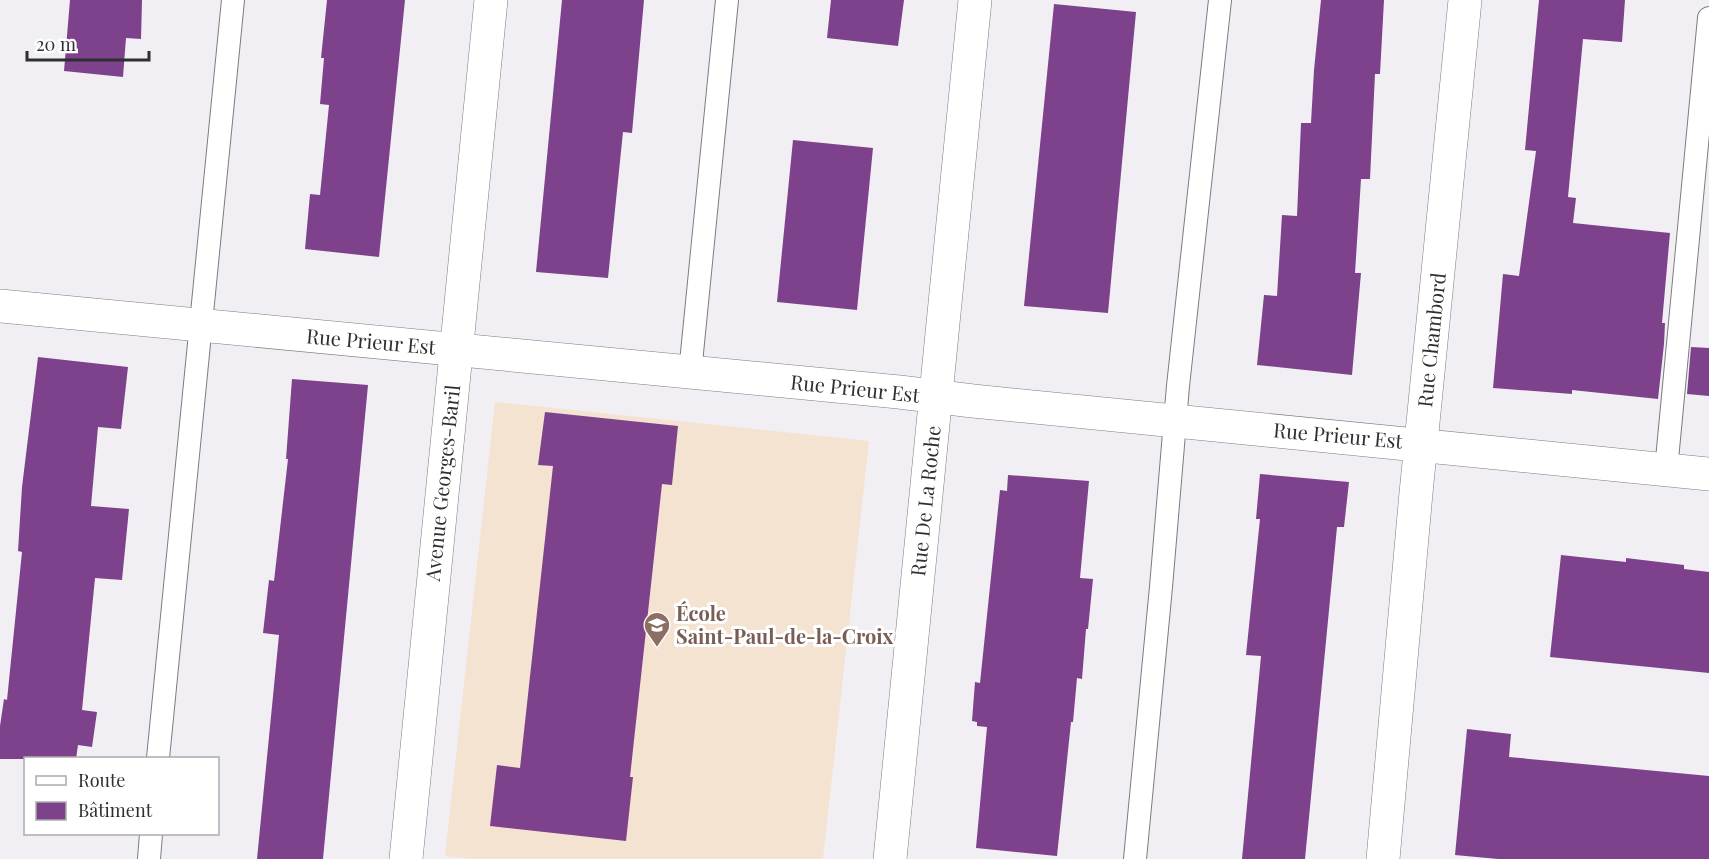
<svg xmlns="http://www.w3.org/2000/svg" width="1709" height="859" viewBox="0 0 1709 859" font-family="'Playfair Display',serif">
	<style>
		.education { fill: #f4e3d1 }
		.building { fill: #7d428b }
		.lines { fill: none; stroke-linecap: round; stroke-linejoin: round }
		.lane-casing { stroke: #7e7b80; stroke-width: 24 }
		.street-casing { stroke: #7e7b80; stroke-width: 34 }
		.lane { stroke: #fff; stroke-width: 22 }
		.street { stroke: #fff; stroke-width: 33 }
		.labels { text-anchor: middle; stroke-width: 6; stroke-linejoin: round; paint-order: stroke }
		.street-label { font-size: 20px; fill: #2f2e30; stroke: #fff }
		.education-label { font-size: 20px; font-weight: bold; fill: #785e54; stroke: #fff; text-anchor: start }
	</style>
	<rect width="100%" height="100%" fill="#f1eff4"/>
	<path class="education" d="M495 402 869 441 823 859H473L445 856Z"/>
	<g class="building">
		<path d="M70 0H142L141 39 126 38 123 77 64 71Z"/>
		<path d="M327 0H405L379 257 305 249 310 194 320 195 329 105 320 104 324 58H321Z"/>
		<path d="M562 0H644L632 133 623 132 608 278 536 272Z"/>
		<path d="M831 0H904L898 46 827 38Z"/>
		<path d="M1321 0H1384L1380 74H1375L1370 179H1361L1355 273H1361L1352 375 1257 365 1264 295 1277 296 1282 215 1297 216 1301 123H1311L1314 70Z"/>
		<path d="M1539 0H1625L1622 42 1583 39 1568 197 1576 198 1573 223 1670 233 1662 323H1665L1664 344 1658 399 1572 390V394L1493 388 1503 274 1519 276 1536 151 1525 150Z"/>
		<path d="M1054 4 1136 12 1108 313 1024 306Z"/>
		<path d="M793 140 873 148 857 310 777 302Z"/>
		<path d="M1691 347 1709 348V396L1687 394Z"/>
		<path d="M38 357 128 367 121 429 98 427 91 506 129 509 122 580 95 578 82 710 97 712 92 747 78 745 76 759H0V726L4 699 7 700 22 552 18 551 22 487Z"/>
		<path d="M292 379 368 385 323 859H257L279 635 263 633 269 580 274 581 288 459H286Z"/>
		<path d="M545 412 678 426 672 485 662 484 630 777H633L626 841 490 826 497 765 520 768 553 466 538 465Z"/>
		<path d="M1260 474 1349 482 1344 527H1337L1305 859H1242L1261 656 1246 655 1260 519H1256Z"/>
		<path d="M1008 475 1089 481 1080 578 1093 579 1088 629H1086L1082 679 1077 678 1073 722H1071L1057 856 976 848 987 727 977 726V722L972 721 975 682 980 683 1000 490 1007 491Z"/>
		<path d="M1561 555 1626 562V558L1684 565V569L1709 572V673L1550 657Z"/>
		<path d="M1467 729 1511 734 1509 757 1709 776V859H1498L1455 855Z"/>
	</g>
	<g class="lines">
		<g class="lane-casing">
			<g id="lane">
				<path d="M690 373 727 0"/>
				<path d="M1666 470 1709 18"/>
				<path d="M158 758 233 0"/>
				<path d="M149 859 151 834"/>
				<path d="M1135 859 1161 587 1178 386 1220 0"/>
			</g>
		</g>
		<g class="street-casing">
			<g id="street">
				<path d="M0 306 899 392 973 401 1709 474"/>
				<path d="M406 859 491 0"/>
				<path d="M890 859 975 0"/>
				<path d="M1383 859 1416 493 1465 0"/>
			</g>
		</g>
		<use href="#lane" class="lane"/>
		<use href="#street" class="street"/>
	</g>
	<defs>
		<g id="school-pin" transform="scale(1.35)"><path d="M0 17L-7.5 6A9.5 9.5 0 1 1 7.5 6Z" fill="#8d6e63" stroke="#fff"/><path d="M0-5L7-2L0 1L-7-2ZM-4 1L0 2.5L4 1V4Q0 6-4 4Z" fill="#fff"/></g>
	</defs>
	<g fill-rule="evenodd">
		<use href="#school-pin" x="657" y="625"/>
	</g>
	<g class="labels">
		<g class="street-label">
			<text transform="translate(1432 340) rotate(-84)" y="7">Rue Chambord</text>
			<text transform="translate(371 342) rotate(5)" y="7">Rue Prieur Est</text>
			<text transform="translate(855 389) rotate(6)" y="7">Rue Prieur Est</text>
			<text transform="translate(1338 436) rotate(5)" y="7">Rue Prieur Est</text>
			<text transform="translate(443 483) rotate(-84)" y="7">Avenue Georges-Baril</text>
			<text transform="translate(926 501) rotate(-84)" y="7">Rue De La Roche</text>
		</g>
		<g class="education-label">
			<text x="676" y="621">École<tspan x="676" dy="23">Saint-Paul-de-la-Croix</tspan></text>
		</g>
	</g>
	<rect x="24" y="757" width="195" height="78" fill="#ffffff" stroke="#acabac" stroke-width="1.5"/>
	<rect x="36" y="776" width="30" height="9" fill="#ffffff" stroke="#acabac" stroke-width="1.5"/>
	<text x="78" y="787" font-size="18" fill="#2f2e30">Route</text>
	<rect x="36" y="802" width="30" height="18" fill="#7d428b" stroke="#acabac" stroke-width="1.5"/>
	<text x="78" y="817" font-size="18" fill="#2f2e30">Bâtiment</text>
	<path d="M27 51v9h122v-9" fill="none" stroke="#2f2e30" stroke-width="3"/>
	<text x="36" y="51" font-size="18" fill="#2f2e30" stroke="#ffffff" stroke-width="4.5" paint-order="stroke">20 m</text>
</svg>
